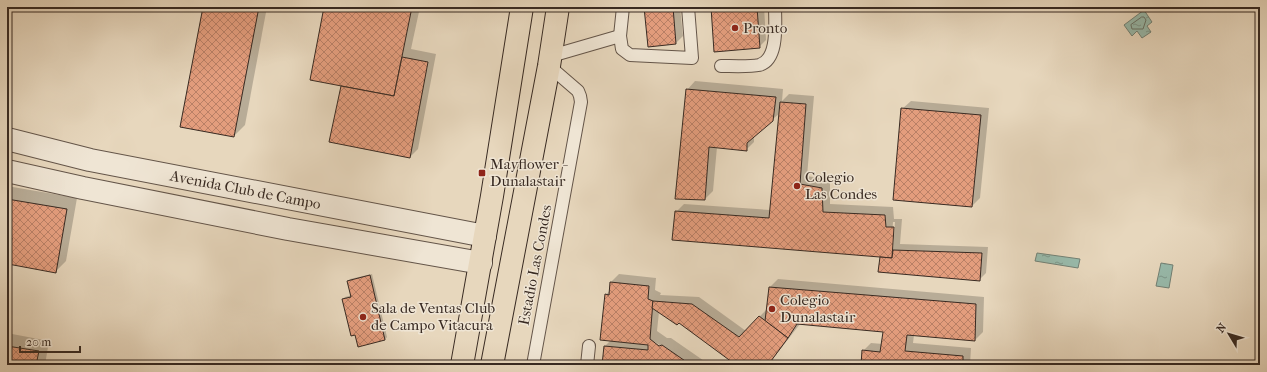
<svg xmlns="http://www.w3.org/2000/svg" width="1267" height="372" viewBox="0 0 1267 372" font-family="'IM FELL French Canon',serif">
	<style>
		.water { fill: url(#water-ripples); stroke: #728074 }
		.shadow { fill: #0003; fill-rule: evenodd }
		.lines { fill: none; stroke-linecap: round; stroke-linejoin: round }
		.shore { stroke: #687266; stroke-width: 1 }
		.building { fill: url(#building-cross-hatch); stroke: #382a22 }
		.service-casing { stroke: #645549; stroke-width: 14 }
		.minor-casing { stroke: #645549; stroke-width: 24 }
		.primary-casing { stroke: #382a22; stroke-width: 24 }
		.service { stroke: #efe5d4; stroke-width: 12 }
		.minor { stroke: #efe5d4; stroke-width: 22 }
		.primary { stroke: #e7d7bd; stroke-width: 22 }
		.poi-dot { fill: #8f2418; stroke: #efe5d4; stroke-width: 1.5 }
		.labels { text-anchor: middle; stroke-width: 3; stroke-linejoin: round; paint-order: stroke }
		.poi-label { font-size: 15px; fill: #382a22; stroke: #efe5d4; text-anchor: start }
		.street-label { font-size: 15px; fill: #382a22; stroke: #efe5d4 }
	</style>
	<defs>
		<pattern id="water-ripples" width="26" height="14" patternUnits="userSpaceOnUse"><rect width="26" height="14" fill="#98baab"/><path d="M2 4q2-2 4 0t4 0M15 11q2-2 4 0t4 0" fill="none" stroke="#7d978b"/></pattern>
		<pattern id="building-cross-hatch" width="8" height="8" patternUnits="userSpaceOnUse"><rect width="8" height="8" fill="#e39d7d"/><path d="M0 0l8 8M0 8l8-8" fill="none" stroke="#b98066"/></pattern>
	</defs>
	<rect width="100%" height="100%" fill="#e7d7bd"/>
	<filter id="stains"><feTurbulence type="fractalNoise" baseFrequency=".005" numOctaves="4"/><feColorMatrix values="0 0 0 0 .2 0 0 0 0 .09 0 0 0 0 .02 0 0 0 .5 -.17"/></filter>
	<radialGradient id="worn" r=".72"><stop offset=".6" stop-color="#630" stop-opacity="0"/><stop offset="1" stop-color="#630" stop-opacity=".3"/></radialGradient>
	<g class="water">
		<path d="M1144 10 1152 22 1147 26 1151 32 1142 38 1137 31 1132 36 1124 25Z"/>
		<path d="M1037 253 1080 259 1078 268 1035 261Z"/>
		<path d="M1161 263 1173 265 1169 288 1156 286Z"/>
	</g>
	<g class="shadow">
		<path d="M204 7H267L245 125 234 136Z"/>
		<path d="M325 7H420L411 49 436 54 418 149 410 157 342 87 343 86Z"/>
		<path d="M645 7H680L683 36 676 43 649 46Z"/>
		<path d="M712 7H764L766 40 759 47Z"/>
		<path d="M695 81 783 89 782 101 789 94 814 96 807 176 830 180V204L893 207 894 219H902L900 244 988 247 986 273 979 280 881 256 676 212 684 204 770 210 780 113 754 135V142L746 150 717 147 713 191 705 199 687 90ZM893 222H895L893 250H891Z"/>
		<path d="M911 101 989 108 980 198 972 206 894 199 902 109Z"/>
		<path d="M7 186 77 198 66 261 55 272 13 237 7 236Z"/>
		<path d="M372 274 387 337 385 340 343 299 345 297 352 295 348 281 350 279Z"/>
		<path d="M619 274 656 278 655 290 661 293 660 295 699 297 746 331 766 310 767 311 770 287 778 279 984 297 983 332 975 340 914 335 913 343 971 348 970 365H862L863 351 871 343 883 344 884 331 800 324 768 365H738L679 322 659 312 657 331 667 338H671L710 365H603L605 346 611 340 606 295 610 290 611 282ZM655 342 664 348 662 349 654 343Z"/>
		<path d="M7 333 49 341 45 365H7Z"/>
	</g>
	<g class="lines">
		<path class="shore" d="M1142 17H1144L1146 20 1143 29H1132L1131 25Z"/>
	</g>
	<g class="building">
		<path d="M203 7H259L234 137 180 127Z"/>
		<path d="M324 7H412L394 96 310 80Z"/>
		<path d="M644 7H673L676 44 648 47Z"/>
		<path d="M711 7H757L760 48 714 52Z"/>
		<path d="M402 57 428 62 410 158 329 142 341 86 394 96Z"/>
		<path d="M686 89 776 97 773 121 747 143V151L709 147 705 200 675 199Z"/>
		<path d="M780 102 806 104 800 184 822 188 823 212 885 215 886 227H894L892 258 672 240 675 211 769 218Z"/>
		<path d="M901 108 981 115 972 207 893 200Z"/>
		<path d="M7 199 67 209 56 273 8 264 12 238 7 237Z"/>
		<path d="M893 250 982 253 980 281 878 272 880 257 892 258Z"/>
		<path d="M370 275 385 340 358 347 355 335 351 336 342 299 351 297 347 281Z"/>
		<path d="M610 282 649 286 648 299 653 301 650 339 659 346 662 345 691 365H602L604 346 648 350V345L600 340 605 294 609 295Z"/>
		<path d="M769 287 976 304 975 341 907 335 905 351 963 356V365H861L862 350 880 352 883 332 797 324 788 338 765 321Z"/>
		<path d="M653 301 692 304 739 337 759 316 788 338 768 365H736L679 323 677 325 652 308Z"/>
		<path d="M7 346 39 351 36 365H7Z"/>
	</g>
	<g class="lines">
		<g class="service-casing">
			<g id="service">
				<path d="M623 7 620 36 622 49 630 55 692 58 688 7"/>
				<path d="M551 56 620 36"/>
				<path d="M721 66C731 66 750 67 759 65 779 60 775 23 775 7"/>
				<path d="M533 365 581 102 580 96 578 91 549 66"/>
				<path d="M587 365 589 346"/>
			</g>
		</g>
		<g class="minor-casing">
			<g id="minor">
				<path id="s1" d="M7 139 90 160 485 236"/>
				<path d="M7 171 83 188 288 229 481 263"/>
			</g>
		</g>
		<g class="primary-casing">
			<g id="primary">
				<path d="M462 365 492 196 522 7"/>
				<path d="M492 365 549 66 558 7"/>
			</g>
		</g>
		<use href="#service" class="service"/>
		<use href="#minor" class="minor"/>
		<use href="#primary" class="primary"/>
	</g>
	<g class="poi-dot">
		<circle cx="735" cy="28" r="4"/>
		<rect x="478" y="169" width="8" height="8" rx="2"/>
		<circle cx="797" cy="186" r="4"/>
		<circle cx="772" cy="309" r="4"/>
		<circle cx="363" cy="317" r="4"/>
	</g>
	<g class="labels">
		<g class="poi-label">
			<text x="743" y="33">Pronto</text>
			<text x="490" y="169">Mayflower -<tspan x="490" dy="17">Dunalastair</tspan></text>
			<text x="805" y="182">Colegio<tspan x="805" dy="17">Las Condes</tspan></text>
			<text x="780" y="305">Colegio<tspan x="780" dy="17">Dunalastair</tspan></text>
			<text x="371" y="313">Sala de Ventas Club<tspan x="371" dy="17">de Campo Vitacura</tspan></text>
		</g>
		<g class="street-label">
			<text dy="5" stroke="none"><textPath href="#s1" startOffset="244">Avenida Club de Campo</textPath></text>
			<text transform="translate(535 265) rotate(-79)" y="5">Estadio Las Condes</text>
		</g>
	</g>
	<rect width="1267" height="372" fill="none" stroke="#e7d7bd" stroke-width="24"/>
	<rect x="8" y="8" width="1251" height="356" fill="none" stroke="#382a22" stroke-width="2"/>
	<rect x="12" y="12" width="1243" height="348" fill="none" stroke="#382a22"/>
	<g transform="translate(1229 334) rotate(308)" stroke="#efe5d4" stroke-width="3" paint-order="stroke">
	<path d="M0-3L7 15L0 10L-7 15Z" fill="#382a22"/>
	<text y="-6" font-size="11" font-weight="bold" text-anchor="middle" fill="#382a22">N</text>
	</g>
	<path d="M20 346v6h60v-6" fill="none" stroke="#382a22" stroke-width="2"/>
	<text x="26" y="346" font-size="12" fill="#382a22" stroke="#efe5d4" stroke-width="3" paint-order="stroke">20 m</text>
	<rect width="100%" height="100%" filter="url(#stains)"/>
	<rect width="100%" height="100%" fill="url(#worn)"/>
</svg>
